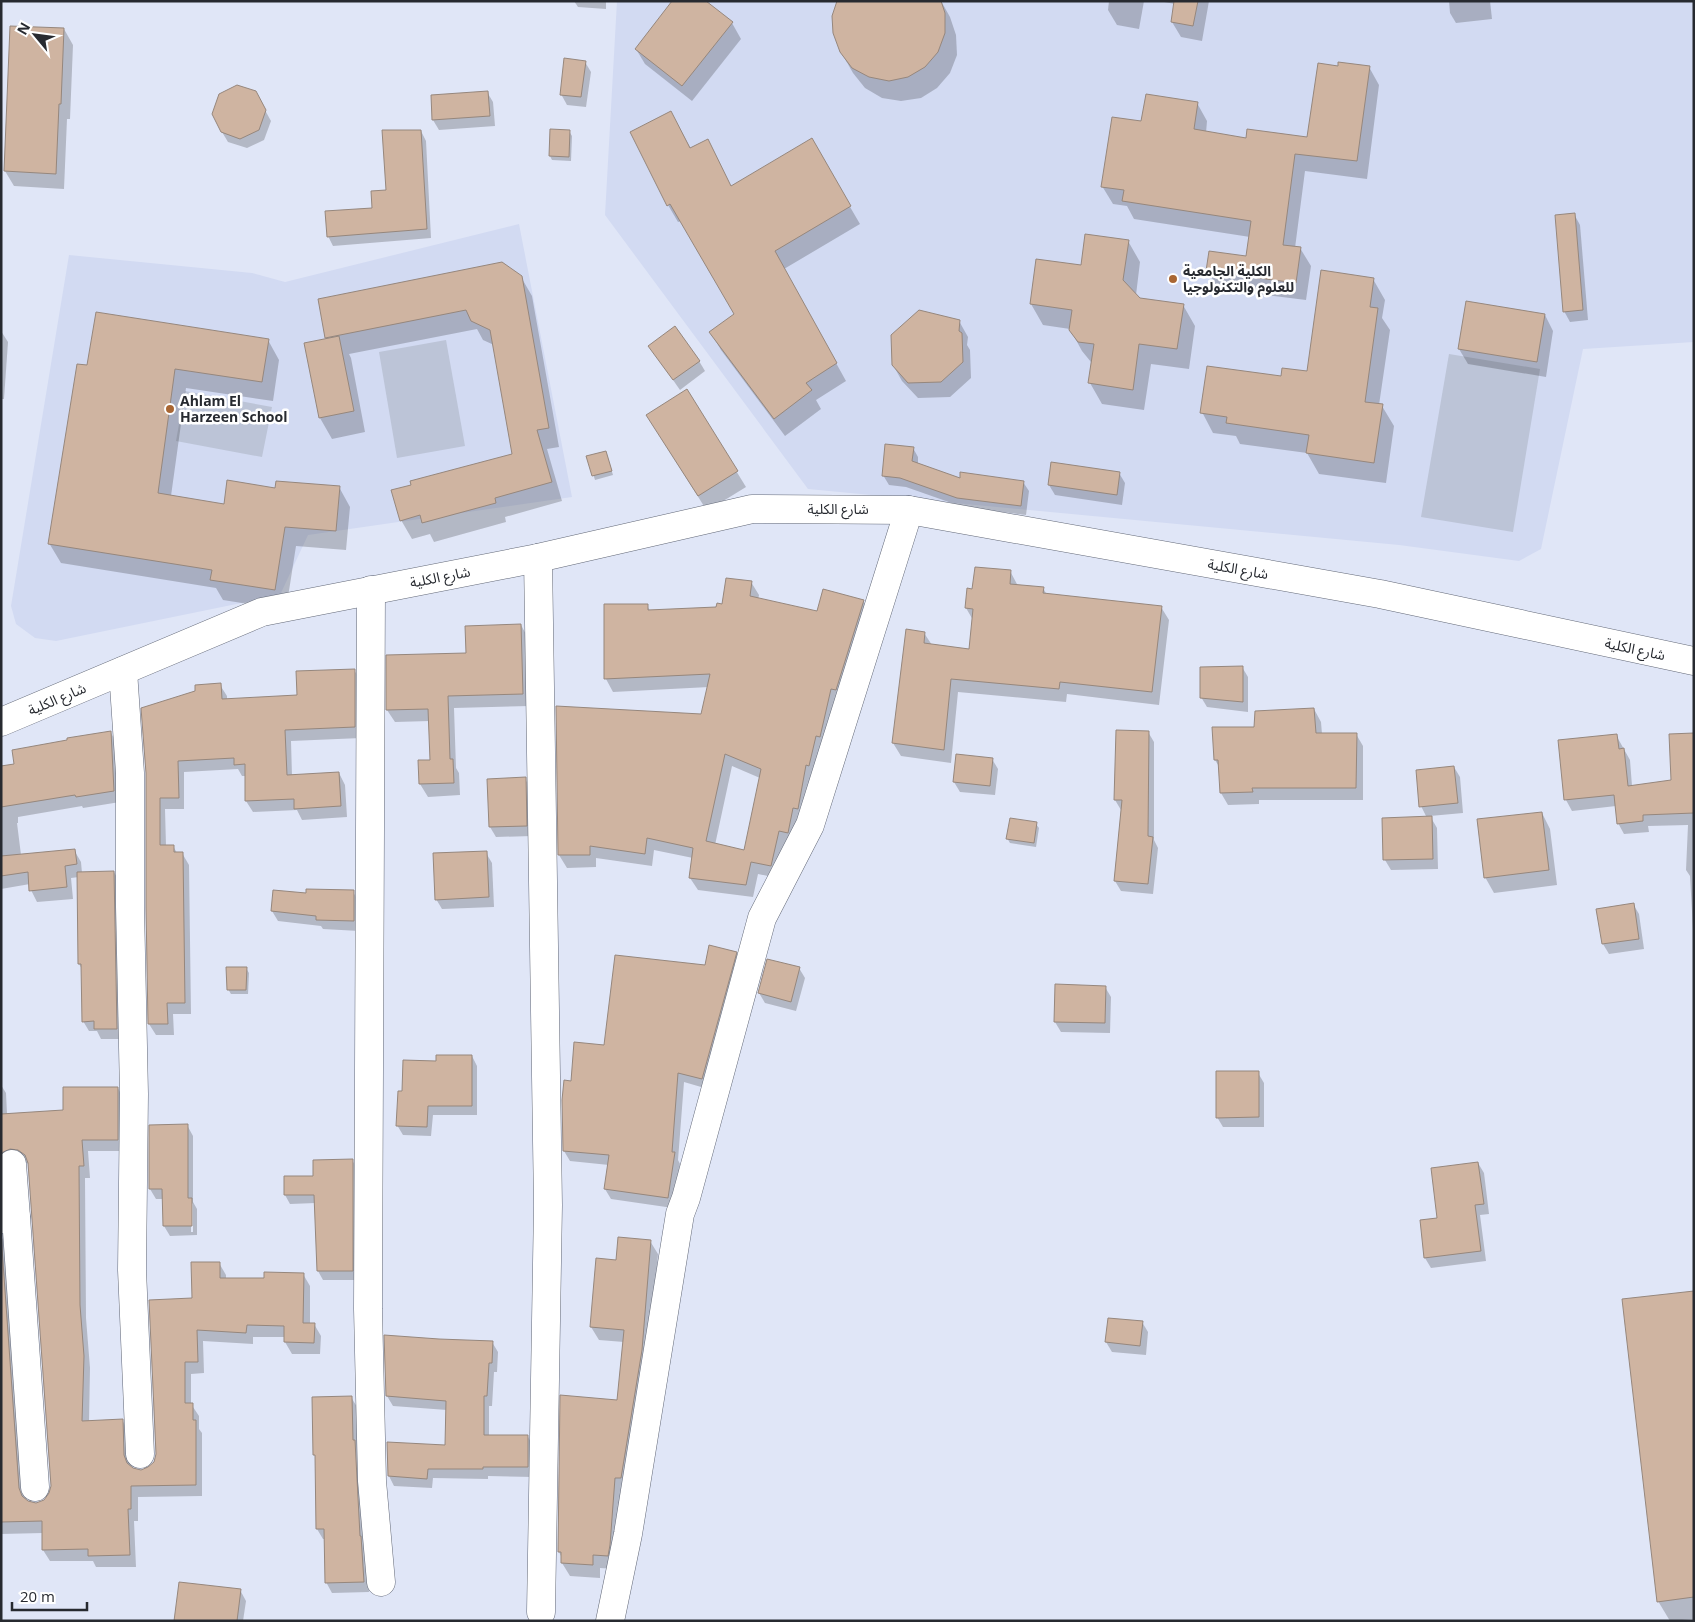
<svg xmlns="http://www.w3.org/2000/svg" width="1695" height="1622" viewBox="0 0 1695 1622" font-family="'Open Sans','Noto Sans Arabic',sans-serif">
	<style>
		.built { fill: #d2daf2 }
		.green { fill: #bcc4d7 }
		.shadow { fill: #0003; fill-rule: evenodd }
		.building { fill: #cfb4a1; stroke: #96877d; fill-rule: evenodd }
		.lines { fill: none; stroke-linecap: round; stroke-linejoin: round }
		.minor-casing { stroke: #626877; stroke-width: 29 }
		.tertiary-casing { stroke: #626877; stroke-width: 29 }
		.minor { stroke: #fff; stroke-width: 28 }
		.tertiary { stroke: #fff; stroke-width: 28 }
		.poi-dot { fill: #a96633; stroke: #fff; stroke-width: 2 }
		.labels { text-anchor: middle; stroke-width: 5; stroke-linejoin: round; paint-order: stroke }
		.poi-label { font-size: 14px; font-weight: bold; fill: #272a30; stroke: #fff; text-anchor: start }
		.street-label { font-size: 14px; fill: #272a30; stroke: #fff }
	</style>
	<rect width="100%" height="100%" fill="#e0e6f7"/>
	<g class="built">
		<path d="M617 1H1694V342L1583 349 1541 549 1519 561 1399 545 808 489 605 215Z"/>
		<path d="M519 224 572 497 308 535 280 595 56 641 35 638 16 624 11 606 69 255 252 273 285 282Z"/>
	</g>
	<g class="green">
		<path d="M446 340 465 446 397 458 379 352Z"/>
		<path d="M1449 354 1540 369 1513 532 1421 517Z"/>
		<path d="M185 391 272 407 262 457 176 441Z"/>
	</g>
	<g class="shadow">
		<path d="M574 1H606V9L578 7Z"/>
		<path d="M941 1 950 17 956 35 957 55 950 73 937 88 921 98 901 101 882 98 865 88 853 73 841 52Z"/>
		<path d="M1109 1H1144L1139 29 1117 25 1108 10Z"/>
		<path d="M1159 1H1209L1202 41 1181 37 1172 22 1175 4Z"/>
		<path d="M1449 1H1490L1492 19 1456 23 1450 13Z"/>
		<path d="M732 23 741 39 692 101 645 64 636 49Z"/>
		<path d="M64 29 73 45 70 119H67L64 189 14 186 5 171Z"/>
		<path d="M585 62 591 72 586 107 567 105 561 94Z"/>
		<path d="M1339 67H1369L1379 85 1367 179 1305 171 1295 248H1300L1311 266 1306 300 1218 289 1208 271 1247 258 1250 237 1134 219 1127 206 1113 204 1102 186 1142 123 1197 103 1207 121 1206 133 1247 139 1308 138Z"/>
		<path d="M487 92 493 102 495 126 439 130 433 120Z"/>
		<path d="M261 103 271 121 264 140 247 148 228 142 222 132Z"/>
		<path d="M671 113 691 149 717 158 731 187 811 140 860 224 784 269 846 381 816 400 821 409 785 436 721 350 711 333 735 314 681 221 678 222 668 205Z"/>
		<path d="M421 131 426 141 431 238 333 246 328 236 373 209 387 191Z"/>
		<path d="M569 131 572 136 571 161 552 160 550 156Z"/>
		<path d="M1574 214 1580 225 1588 320 1570 322 1564 311Z"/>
		<path d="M1128 241 1140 262 1136 295 1140 299 1183 305 1195 326 1189 369 1151 364 1144 410 1102 404 1090 383 1091 362 1082 351 1070 329 1043 325 1031 304 1082 266Z"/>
		<path d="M521 277 532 296 559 447 547 449 562 501 505 517 506 522 434 542 430 534 412 539 401 520 513 454 494 345 483 340 477 329 349 354 351 358 365 432 332 439 320 418 306 344 328 339 326 338Z"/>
		<path d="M1373 279 1385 300 1382 318 1390 330 1379 405 1382 406 1394 426 1386 483 1319 474 1307 453 1240 444 1236 436 1213 433 1202 412 1308 373Z"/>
		<path d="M1545 315 1553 331 1546 377 1468 364 1459 349Z"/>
		<path d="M959 321 968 337 967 345 970 350 971 378 950 397 918 398 902 381 893 365Z"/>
		<path d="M1 331 8 342 4 399H1Z"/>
		<path d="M268 340 279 360 273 401 186 388 171 496 225 505 276 489 339 487 350 507 346 550 296 546 286 610 223 600 216 588 61 563 49 543 88 366Z"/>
		<path d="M650 347 699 361 705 371 680 390Z"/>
		<path d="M687 391 746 487 707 511 657 431Z"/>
		<path d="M913 448 918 457V464L961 480 1023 482 1029 491 1026 515 963 507 906 487 889 485 883 475Z"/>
		<path d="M606 452 613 475 595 480 588 457Z"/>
		<path d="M1052 464 1119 473 1125 483 1122 505 1055 495 1049 485Z"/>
		<path d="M1010 571 1018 586 1043 588 1047 595 1161 607 1169 620 1159 705 1067 694 1066 702 958 692 951 763 901 756 893 743 924 633 932 645 970 650 973 620 966 608 973 590Z"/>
		<path d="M751 582 759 595 758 600 818 613 863 601 871 614 778 878 758 874 753 897 698 890 690 878 693 858 654 850 652 866 596 858V867L567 868 559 855 557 707 702 716 709 687 613 692 606 679 605 606H647L651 612 717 608 723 606ZM732 766 760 778 745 851 715 845Z"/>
		<path d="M521 625 528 638 530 706 454 708 456 768 459 773 460 795 428 797 420 784 431 761 430 721 395 722 387 710 467 654Z"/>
		<path d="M1242 667 1248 677V712L1207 707 1201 697Z"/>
		<path d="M354 670 361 681V738L291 741 292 776 339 773 345 785 347 817 302 820 297 810 253 812 246 801V776H242L238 769 184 772V809H165L166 846H173L177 853H182L189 865 191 1014H173L174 1035H156L149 1024 147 773 220 685 227 696V700L298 696Z"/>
		<path d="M1314 709 1321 722 1322 734H1356L1363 746V800H1259V804L1228 805 1221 793 1220 768 1215 760 1255 729Z"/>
		<path d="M1148 732 1154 742V840L1158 848 1153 894 1121 891 1115 881 1121 810 1115 800Z"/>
		<path d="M111 733 117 744 120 802 83 808 82 806 18 817V823H17L21 855 74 850 81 862 82 873 114 872 120 883 122 1039H101L97 1031H89L83 1021 82 969 79 964V877L71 878 73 899 37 902 31 890 30 884 1 889V767L15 765Z"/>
		<path d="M1694 734V947L1690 876 1686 870 1688 825 1648 826 1649 832 1624 834 1618 823 1616 806 1572 811 1566 800 1616 735 1630 760 1632 786 1672 781Z"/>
		<path d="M992 759 998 769 995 795 960 792 954 782Z"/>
		<path d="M1454 767 1460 777 1463 813 1430 816 1437 828 1438 869 1391 870 1385 860 1427 818 1421 806Z"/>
		<path d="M525 779 531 789 532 836 496 837 490 827Z"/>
		<path d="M1542 813 1550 829 1557 885 1494 893 1485 877Z"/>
		<path d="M1036 824 1039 828 1036 847 1010 843 1007 838Z"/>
		<path d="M486 853 492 863 494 907 442 909 436 899Z"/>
		<path d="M353 892 359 902V931L323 929 321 926 278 921 272 911 307 895Z"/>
		<path d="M1633 904 1639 914 1644 949 1609 954 1603 944Z"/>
		<path d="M736 953 742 963 708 1089 684 1082 678 1160 680 1164 673 1208 611 1199 605 1189 609 1165 570 1161 564 1151 572 1082 606 1046 706 966Z"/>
		<path d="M246 968 249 973 248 994H231L228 989Z"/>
		<path d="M799 968 805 978 796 1011 765 1003 759 993Z"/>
		<path d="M1105 987 1111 997 1110 1033 1061 1032 1055 1022Z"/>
		<path d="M472 1056 477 1066V1115H433L431 1136 403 1135 397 1125 403 1092 437 1063Z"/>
		<path d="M1258 1073 1264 1083V1127H1223L1217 1117Z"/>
		<path d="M1 1085 6 1093 7 1114 64 1111 118 1088 124 1100V1151H88L90 1178H85L86 1318 90 1368 89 1422 122 1420 129 1432 131 1467 141 1471 149 1468 155 1462 193 1299 219 1263 226 1275V1279H265L303 1274 310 1286V1324H314L321 1336 320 1354H292L285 1342V1337H253V1344L203 1341 204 1373 191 1374V1404L199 1416V1429L202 1433V1496L138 1497V1521H134L136 1567H96L93 1561H50L43 1550V1533L1 1534V1236L8 1248 26 1500 37 1504 45 1501 50 1495 52 1486 29 1164 19 1160 1 1217Z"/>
		<path d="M187 1125 193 1136V1202L197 1209V1235L170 1236 164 1226V1199H156L150 1189ZM191 1202 193 1204V1232H191Z"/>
		<path d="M352 1160 358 1170 357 1280H323L318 1271 316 1203 290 1204 285 1195 314 1177Z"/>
		<path d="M1478 1163 1484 1173 1489 1214 1480 1215 1486 1261 1431 1268 1425 1258 1438 1219Z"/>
		<path d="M650 1241 658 1254 649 1364 615 1569 600 1568V1578L570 1576 562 1563V1558L559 1552 618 1402 624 1342 599 1340 591 1327 617 1261Z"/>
		<path d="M1694 1292V1619L1670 1621 1658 1601Z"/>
		<path d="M1142 1322 1148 1332 1146 1355 1112 1352 1106 1342Z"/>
		<path d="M492 1342 498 1352 497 1372H494L492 1406H489V1436L528 1437 533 1446V1477L488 1476V1479L433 1478 432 1488 394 1486 389 1476 446 1446 447 1410 393 1406 387 1396Z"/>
		<path d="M351 1397 357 1407 369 1592 332 1593 326 1582V1539H323L317 1529 316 1458 314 1454Z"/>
		<path d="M240 1590 246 1601 243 1621H175Z"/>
	</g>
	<g class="building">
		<path d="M672 1H706L733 22 682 86 635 49Z"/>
		<path d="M837 1H941L945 13V33L938 52 925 67 908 77 889 81 869 77 852 68 840 52 833 33 832 16Z"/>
		<path d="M1174 1H1198L1193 26 1171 22Z"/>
		<path d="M10 26 64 28 61 104H59L56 174 4 171Z"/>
		<path d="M564 58 586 61 581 97 560 95Z"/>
		<path d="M1338 62 1370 66 1357 161 1295 154 1283 245 1301 247 1296 283 1206 271 1209 251 1246 256 1251 221 1122 201 1124 190 1101 187 1112 117 1141 121 1146 94 1198 102 1194 129 1246 138 1247 129 1307 137 1318 63 1338 66Z"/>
		<path d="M237 85 256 91 266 110 259 130 240 139 221 132 212 114 219 94Z"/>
		<path d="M488 91 490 116 432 120 431 95Z"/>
		<path d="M671 111 690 148 708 139 731 186 812 138 851 206 775 251 837 363 806 383 812 390 774 419 709 332 734 314 670 204 667 206 630 132Z"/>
		<path d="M550 129 570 130 569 157 549 156Z"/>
		<path d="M382 130H421L427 229 327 237 325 211 372 208 371 191 386 190Z"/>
		<path d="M1575 213 1583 310 1563 312 1555 215Z"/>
		<path d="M1085 234 1129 240 1123 280 1140 298 1184 304 1177 349 1139 344 1133 390 1088 383 1094 344 1078 342 1069 330 1072 310 1030 304 1036 259 1081 265Z"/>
		<path d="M502 262 522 276 549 428 537 430 552 482 495 498 496 503 422 523 420 515 400 521 391 490 411 485 410 481 512 454 490 330 471 321 466 310 325 338 318 299Z"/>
		<path d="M1321 270 1374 278 1370 307 1378 308 1365 402 1383 404 1374 463 1306 453 1309 435 1226 423 1227 417 1200 413 1207 366 1281 376 1282 368 1307 371Z"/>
		<path d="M1466 301 1545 314 1537 362 1458 349Z"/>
		<path d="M919 310 960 320 959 331 962 333 963 362 941 382 908 383 892 365 891 335Z"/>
		<path d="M96 312 269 339 262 382 175 369 158 493 224 504 227 480 275 488 276 481 340 486 336 531 285 527 275 590 210 580 212 570 48 544 77 364 87 365Z"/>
		<path d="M675 326 700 361 673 380 648 346Z"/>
		<path d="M339 336 354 411 319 418 304 343Z"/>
		<path d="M687 389 738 471 698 496 646 415Z"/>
		<path d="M885 444 914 447 912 461 960 478V472L1024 481 1021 506 957 498 900 478 882 476Z"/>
		<path d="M606 451 612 471 592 476 586 456Z"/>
		<path d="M1051 462 1120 472 1117 495 1048 485Z"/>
		<path d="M975 567 1011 570 1010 584 1044 587 1043 593 1162 606 1152 692 1060 682 1059 689 951 679 944 750 892 743 906 629 925 632 924 643 969 649 973 609 965 608 967 588 972 589Z"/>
		<path d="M726 578 752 581 750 596 817 611 823 589 864 600 836 690 831 689 820 737 816 736 809 766 806 765 798 809 793 808 788 833 779 831 771 866 751 862 746 885 689 878 693 848 647 838 645 854 590 846V855H558L556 706 701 714 710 674 604 679V604H648V610L716 607 717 603 722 604ZM725 754 761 769 744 850 706 841Z"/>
		<path d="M521 624 523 694 448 696 450 759H453L454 783 419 784 418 760H430L428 709 386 710V655L466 653 465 626Z"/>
		<path d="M1243 666V702L1200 698V667Z"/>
		<path d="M355 669V727L285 730 287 775 339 772 341 806 294 809V799L245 801V764L234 765V758L178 761 179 798H160V845H174V852H183L185 1003H167L168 1024H148L146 907V773L141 708 195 691V685L221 683 222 699 297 695 296 671Z"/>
		<path d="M1314 708 1316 733H1357L1356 788H1252L1253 792 1220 793 1218 760H1214L1212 727H1254L1255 711Z"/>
		<path d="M1116 730 1149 731 1148 836 1153 837 1148 884 1114 881 1122 800H1114Z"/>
		<path d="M111 731 114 791 76 797 75 795 1 807V766L14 764 12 750 67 740V738Z"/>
		<path d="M1694 733V813L1643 815V821L1617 824 1614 795 1564 800 1558 740 1617 734 1619 749 1624 748 1628 786 1671 780 1669 734Z"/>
		<path d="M956 754 993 758 990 786 953 782Z"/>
		<path d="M1454 766 1458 803 1419 807 1416 770Z"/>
		<path d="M526 777 527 826 489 827 487 779Z"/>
		<path d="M1542 812 1549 870 1484 878 1477 819Z"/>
		<path d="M1432 816 1433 859 1383 860 1382 818Z"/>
		<path d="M1010 818 1037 822 1034 843 1006 839Z"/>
		<path d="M75 849 77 864 65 866 67 887 29 891 28 872 1 876V856Z"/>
		<path d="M487 851 489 897 435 900 433 853Z"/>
		<path d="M114 871 117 1029H94V1021L82 1022 81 964H78L77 872Z"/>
		<path d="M306 889 354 890V921L316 920V916L271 911 273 890 306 893Z"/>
		<path d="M1634 903 1639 939 1602 944 1596 909Z"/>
		<path d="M709 945 737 952 702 1079 678 1073 672 1152H675L668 1198 604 1189 609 1155 563 1151 562 1100 564 1080 571 1081 574 1042 604 1045 615 955 705 965Z"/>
		<path d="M767 959 800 967 791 1002 758 993Z"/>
		<path d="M226 967H247L246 990H227Z"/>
		<path d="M1055 984 1106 986 1105 1023 1054 1022Z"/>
		<path d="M436 1055H472V1106H428L427 1127 396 1126 398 1091H402L403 1060 436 1061Z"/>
		<path d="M1216 1071H1259V1117L1216 1118Z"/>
		<path d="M63 1087H118V1140H82L84 1166H79L80 1305 84 1356 82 1421 123 1419 124 1455 127 1463 133 1468 141 1470 148 1467 154 1462 156 1454 149 1300 192 1298 191 1262H220V1278H264V1272L304 1273 303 1323H315L314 1343 284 1342V1326L247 1325 246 1333 197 1330 198 1362H185V1403H193V1420H196V1485L131 1486V1509H128L130 1555 88 1556V1549L42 1550V1521L1 1522V1234L19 1488 22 1496 28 1501 36 1503 44 1500 49 1493 51 1486 28 1163 25 1155 18 1150 10 1149 1 1153V1114L63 1110Z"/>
		<path d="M188 1124V1198H192V1226H163L162 1189H149V1125Z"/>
		<path d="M353 1159V1271H317L314 1195H284V1176H313V1160Z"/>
		<path d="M1478 1162 1484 1204 1475 1205 1481 1251 1424 1258 1420 1220 1437 1218 1431 1168Z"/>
		<path d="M618 1237 651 1240 642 1350 621 1478H615L610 1545 608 1556 593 1555V1565L561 1563V1552H558L560 1395 617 1400 624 1330 590 1327 596 1258 616 1260Z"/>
		<path d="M1694 1291V1597L1657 1602 1622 1299Z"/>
		<path d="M1108 1318 1143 1321 1140 1346 1105 1342Z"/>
		<path d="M384 1335 439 1339 493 1341 492 1363H489L487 1396H484V1435H528V1467H483V1469H428L427 1479 388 1476 387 1442 445 1445 446 1401 386 1396Z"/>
		<path d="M352 1396 353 1440H355L360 1536H361L364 1582 325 1583 324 1529H316L315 1455H313L312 1397Z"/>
		<path d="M179 1582 241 1589 237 1621H174Z"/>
	</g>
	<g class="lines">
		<g class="minor-casing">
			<g id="minor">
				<path d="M538 558 548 1205 541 1612"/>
				<path d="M371 590 368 1309 372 1481 381 1582"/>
				<path d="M123 671 130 773V907L134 1094 132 1270 140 1454"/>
				<path d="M16 1217 35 1487"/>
				<path d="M1 1219 16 1217 12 1164"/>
				<path d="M610 1621 628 1534 680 1214 686 1198 762 918 810 825 909 510"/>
			</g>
		</g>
		<g class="tertiary-casing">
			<path id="tertiary" d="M1 722 262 612 538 558 752 509 909 510 1380 594 1694 661"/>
		</g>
		<use href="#minor" class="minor"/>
		<use href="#tertiary" class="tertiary"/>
	</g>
	<g class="poi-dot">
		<circle cx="1173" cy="279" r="5"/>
		<circle cx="170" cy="409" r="5"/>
	</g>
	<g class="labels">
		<g class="poi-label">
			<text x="1183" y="276">الكلية الجامعية<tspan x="1183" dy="16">للعلوم والتكنولوجيا</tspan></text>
			<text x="180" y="406">Ahlam El<tspan x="180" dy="16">Harzeen School</tspan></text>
		</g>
		<g class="street-label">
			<text x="838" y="514">شارع الكلية</text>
			<text transform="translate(1238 569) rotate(10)" y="5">شارع الكلية</text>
			<text transform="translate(440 577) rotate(-11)" y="5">شارع الكلية</text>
			<text transform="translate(1635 649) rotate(12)" y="5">شارع الكلية</text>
			<text transform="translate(57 699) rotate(-23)" y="5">شارع الكلية</text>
		</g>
	</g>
	<rect width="1695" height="1622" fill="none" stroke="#272a30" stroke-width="5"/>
	<g transform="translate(35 35) rotate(299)" stroke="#ffffff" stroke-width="4" paint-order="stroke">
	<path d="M0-4L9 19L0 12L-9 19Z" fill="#272a30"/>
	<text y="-8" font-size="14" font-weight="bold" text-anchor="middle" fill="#272a30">N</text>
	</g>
	<path d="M12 1602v8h75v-8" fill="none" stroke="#272a30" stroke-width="2.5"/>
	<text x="20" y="1602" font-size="15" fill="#272a30" stroke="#ffffff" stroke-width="4" paint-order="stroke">20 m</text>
</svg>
